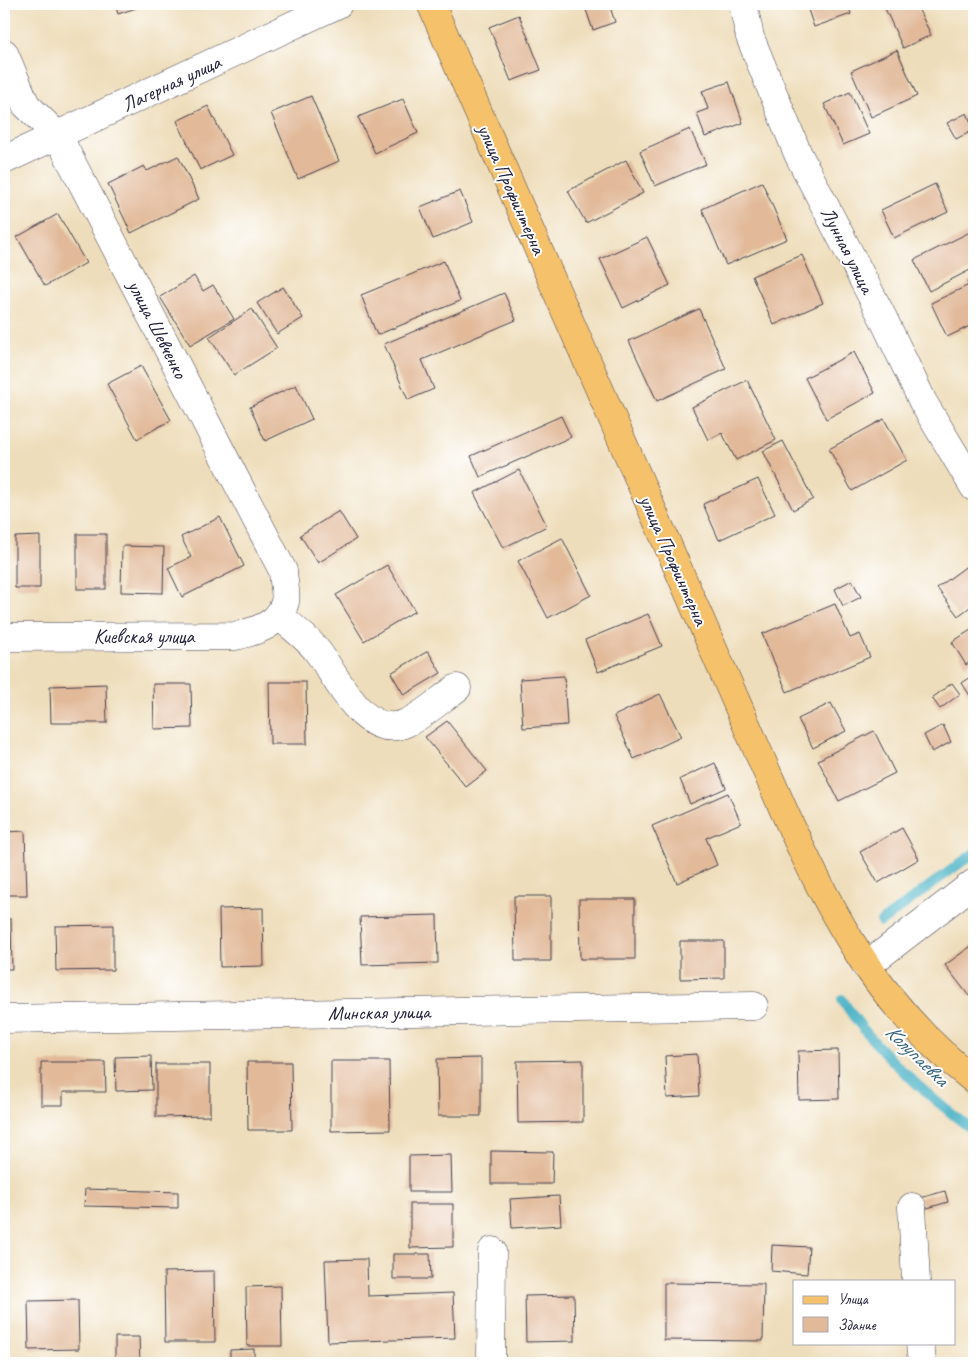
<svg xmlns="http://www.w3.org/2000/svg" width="978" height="1367" viewBox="0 0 978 1367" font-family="Caveat,sans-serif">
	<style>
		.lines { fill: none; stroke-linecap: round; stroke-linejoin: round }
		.stream { stroke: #46b1c4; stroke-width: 10 }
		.building { fill: #e2ba9a }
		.minor-casing { stroke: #413e4e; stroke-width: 29 }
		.major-casing { stroke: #413e4e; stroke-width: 29 }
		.minor { stroke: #fff; stroke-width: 28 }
		.major { stroke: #f5c16b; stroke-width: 28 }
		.labels { text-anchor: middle; stroke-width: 4; stroke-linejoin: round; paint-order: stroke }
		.street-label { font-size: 20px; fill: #22223b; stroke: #fff }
		.water-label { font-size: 21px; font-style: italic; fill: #326279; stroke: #fff }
	</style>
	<rect width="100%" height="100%" fill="#fff"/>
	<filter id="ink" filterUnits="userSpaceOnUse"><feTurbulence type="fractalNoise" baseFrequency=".02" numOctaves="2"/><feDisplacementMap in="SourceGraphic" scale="10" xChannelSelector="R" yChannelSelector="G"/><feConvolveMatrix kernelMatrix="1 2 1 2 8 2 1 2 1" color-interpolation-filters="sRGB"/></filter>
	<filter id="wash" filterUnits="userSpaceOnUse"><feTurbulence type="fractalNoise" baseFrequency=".0096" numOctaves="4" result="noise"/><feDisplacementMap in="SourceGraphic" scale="20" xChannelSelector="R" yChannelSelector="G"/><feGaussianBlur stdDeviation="1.12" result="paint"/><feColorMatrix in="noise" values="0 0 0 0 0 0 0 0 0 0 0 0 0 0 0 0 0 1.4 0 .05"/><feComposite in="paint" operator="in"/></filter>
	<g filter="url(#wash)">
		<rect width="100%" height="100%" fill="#eeddba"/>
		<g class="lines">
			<g class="stream">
				<path d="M881 922 974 853"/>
				<path d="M842 999C870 1046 930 1098 974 1131"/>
			</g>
		</g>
		<g id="blocks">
			<g class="building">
				<path d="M115 4H138L139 7 118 14Z"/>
				<path d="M584 4H609L615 22 593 30Z"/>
				<path d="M806 4H848L851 14 814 27Z"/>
				<path d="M883 4H916L931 35 903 48Z"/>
				<path d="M519 15 541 70 511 81 489 27Z"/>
				<path d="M897 50 917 96 871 117 851 71Z"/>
				<path d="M729 82 743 123 705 137 697 113 708 109 702 91Z"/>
				<path d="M850 92 869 134 843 145 824 104Z"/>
				<path d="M311 96 339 161 298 179 271 113Z"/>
				<path d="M403 99 418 133 375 153 358 117Z"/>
				<path d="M208 106 232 155 200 170 177 121Z"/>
				<path d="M967 113 974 130 956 139 947 123Z"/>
				<path d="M690 129 706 164 655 186 640 151Z"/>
				<path d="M178 156 199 199 131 233 108 184 144 166 147 171Z"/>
				<path d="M626 160 643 193 586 223 568 191Z"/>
				<path d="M762 182 787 239 726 265 702 209Z"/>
				<path d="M935 184 948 212 894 238 881 210Z"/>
				<path d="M460 191 473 222 433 239 420 207Z"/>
				<path d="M58 214 86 263 45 286 17 237Z"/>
				<path d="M974 230V268L929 291 914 260Z"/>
				<path d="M647 237 670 285 623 308 600 259Z"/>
				<path d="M802 255 823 303 774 325 752 276Z"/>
				<path d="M444 261 460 301 377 335 361 295Z"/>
				<path d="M194 276 203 291 213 285 234 319 190 345 160 297Z"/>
				<path d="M974 279V324L947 337 931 303 969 285 967 282Z"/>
				<path d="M283 287 303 318 277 334 257 303Z"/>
				<path d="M504 293 516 320 422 360 434 389 408 400 384 344Z"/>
				<path d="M252 309 277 348 234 375 209 337Z"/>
				<path d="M699 309 726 369 657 401 629 341Z"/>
				<path d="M854 352 875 393 826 419 805 378Z"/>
				<path d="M141 366 171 420 137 439 107 384Z"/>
				<path d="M747 380 776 440 736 460 722 433 708 440 692 407Z"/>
				<path d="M296 385 312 419 265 441 250 407Z"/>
				<path d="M561 416 571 437 480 477 471 456Z"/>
				<path d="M884 419 907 460 852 491 829 449Z"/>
				<path d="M783 441 813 499 793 510 763 451Z"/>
				<path d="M519 470 547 526 503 548 474 493Z"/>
				<path d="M758 479 775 514 719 540 703 504Z"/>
				<path d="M339 511 356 539 318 563 300 535Z"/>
				<path d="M220 517 244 566 182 597 168 568 191 557 181 537Z"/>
				<rect x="77" y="534" width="29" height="55"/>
				<path d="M40 536V588H15V537Z"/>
				<path d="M562 538 591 595 548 618 518 561Z"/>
				<path d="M122 546 164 547 163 593 121 592Z"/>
				<path d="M387 565 415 611 364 641 336 595Z"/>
				<path d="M968 565 974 573V604L958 616 937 588Z"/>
				<path d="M852 580 861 597 843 606 835 589Z"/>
				<path d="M835 604 850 638 860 634 870 657 787 692 762 634Z"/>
				<path d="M648 614 662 646 598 672 585 640Z"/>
				<path d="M974 628V659L966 665 952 642Z"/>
				<path d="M428 651 441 673 404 695 391 673Z"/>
				<path d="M974 675V702L962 683Z"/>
				<path d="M564 676 567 725 523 728 520 679Z"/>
				<path d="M269 682H306L307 744H270Z"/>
				<path d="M952 683 960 694 940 709 932 698Z"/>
				<path d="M106 684 107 723H51L50 686Z"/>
				<path d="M153 684H191L192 728 154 729Z"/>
				<path d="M660 694 681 737 634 759 614 716Z"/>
				<path d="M831 703 846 731 813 748 798 719Z"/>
				<path d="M447 721 487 771 466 787 425 737Z"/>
				<path d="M943 725 951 742 932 752 924 735Z"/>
				<path d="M874 731 895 773 839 801 818 760Z"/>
				<path d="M715 763 726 788 690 804 680 779Z"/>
				<path d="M728 793 741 823 706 838 717 865 677 883 652 826Z"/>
				<path d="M902 828 919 859 878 883 860 852Z"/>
				<path d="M25 831 27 895H4V832Z"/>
				<path d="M514 896H551V961H515Z"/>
				<path d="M579 899H635V959H580Z"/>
				<path d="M263 908 264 966 220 967 219 909Z"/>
				<path d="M437 915 438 963 362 965 360 917Z"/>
				<path d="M4 919H11L12 969H4Z"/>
				<path d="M113 925V970L56 971 55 926Z"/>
				<path d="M680 941H724V978L680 979Z"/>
				<path d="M974 944V992L969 996 945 965Z"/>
				<path d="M838 1050 839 1099 799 1100 798 1051Z"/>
				<path d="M697 1054 699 1096 667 1098 665 1056Z"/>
				<path d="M151 1056 152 1090 116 1091 115 1057Z"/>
				<path d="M481 1058V1116H438L437 1059Z"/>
				<path d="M583 1060V1122L518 1123 517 1061Z"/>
				<path d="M331 1061H389L390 1130 331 1131Z"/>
				<path d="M41 1062H105L106 1092H63V1105H41Z"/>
				<path d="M247 1062H291L292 1130H248Z"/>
				<path d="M156 1064H210V1116L156 1117Z"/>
				<path d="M491 1151 553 1152 552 1184H491Z"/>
				<path d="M451 1155 452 1192H409V1156Z"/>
				<path d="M85 1189 178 1192V1208L84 1206Z"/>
				<path d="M945 1191 948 1202 924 1209 920 1198Z"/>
				<path d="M559 1196 561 1225 512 1228 510 1199Z"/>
				<path d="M410 1204H453V1247L410 1248Z"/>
				<path d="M772 1245 809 1247 807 1274 771 1271Z"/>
				<path d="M393 1254H430L431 1279H393Z"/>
				<path d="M367 1259 368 1296 453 1293 455 1338 328 1342 325 1260Z"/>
				<path d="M214 1271 215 1342H165L164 1272Z"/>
				<path d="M664 1283 764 1284 763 1341 664 1340Z"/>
				<path d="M281 1286 282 1346H247L246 1287Z"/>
				<path d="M574 1295 575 1341 526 1342 525 1296Z"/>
				<path d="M78 1300 79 1349 29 1350 28 1301Z"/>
				<path d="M115 1337H139L140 1363H115Z"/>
				<path d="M254 1349V1363H230V1350Z"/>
			</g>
		</g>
	</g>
	<g filter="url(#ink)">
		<use href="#blocks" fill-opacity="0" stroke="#413e4e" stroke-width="1"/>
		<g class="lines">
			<g class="minor-casing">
				<g id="minor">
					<path d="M743 4 750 37 798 154 883 318 923 402 974 487"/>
					<path d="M4 53 26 105 58 136 283 571C283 580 287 593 285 602 279 625 256 631 236 636L4 637"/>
					<path d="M4 160 338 4"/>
					<path d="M279 615C291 627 308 638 318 652 337 676 364 742 406 723 424 715 441 699 457 688"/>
					<path d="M866 966 974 883"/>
					<path d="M4 1019 754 1006"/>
					<path d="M912 1207 916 1281"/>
					<path d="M920 1343 922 1363"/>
					<path d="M491 1363 492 1251"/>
				</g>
			</g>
			<g class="major-casing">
				<path id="major" d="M431 4 784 811C831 916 880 1008 974 1080"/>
			</g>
			<use href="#minor" class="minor"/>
			<use href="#major" class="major"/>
		</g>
	</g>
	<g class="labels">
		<g class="street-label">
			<text transform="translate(171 83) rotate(-25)" y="7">Лагерная улица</text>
			<text transform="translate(512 189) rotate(66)" y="7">улица Профинтерна</text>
			<text transform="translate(848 250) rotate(63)" y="7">Лунная улица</text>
			<text transform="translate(158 329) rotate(63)" y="7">улица Шевченко</text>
			<text transform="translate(674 560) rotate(66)" y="7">улица Профинтерна</text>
			<text x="144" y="643">Киевская улица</text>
			<text transform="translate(379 1012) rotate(-1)" y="7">Минская улица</text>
		</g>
		<g class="water-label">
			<text transform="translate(917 1055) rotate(44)" y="7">Колупаевка</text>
		</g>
	</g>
	<rect width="978" height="1367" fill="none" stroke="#fff" stroke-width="20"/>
	<rect x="793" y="1280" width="162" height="65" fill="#ffffff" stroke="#a7a7b1"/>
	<rect x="803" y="1296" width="25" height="8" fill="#f5c16b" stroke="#a7a7b1"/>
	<text x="838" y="1304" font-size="15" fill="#22223b">Улица</text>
	<rect x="803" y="1317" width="25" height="15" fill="#e2ba9a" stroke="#a7a7b1"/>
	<text x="838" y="1330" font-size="15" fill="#22223b">Здание</text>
</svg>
